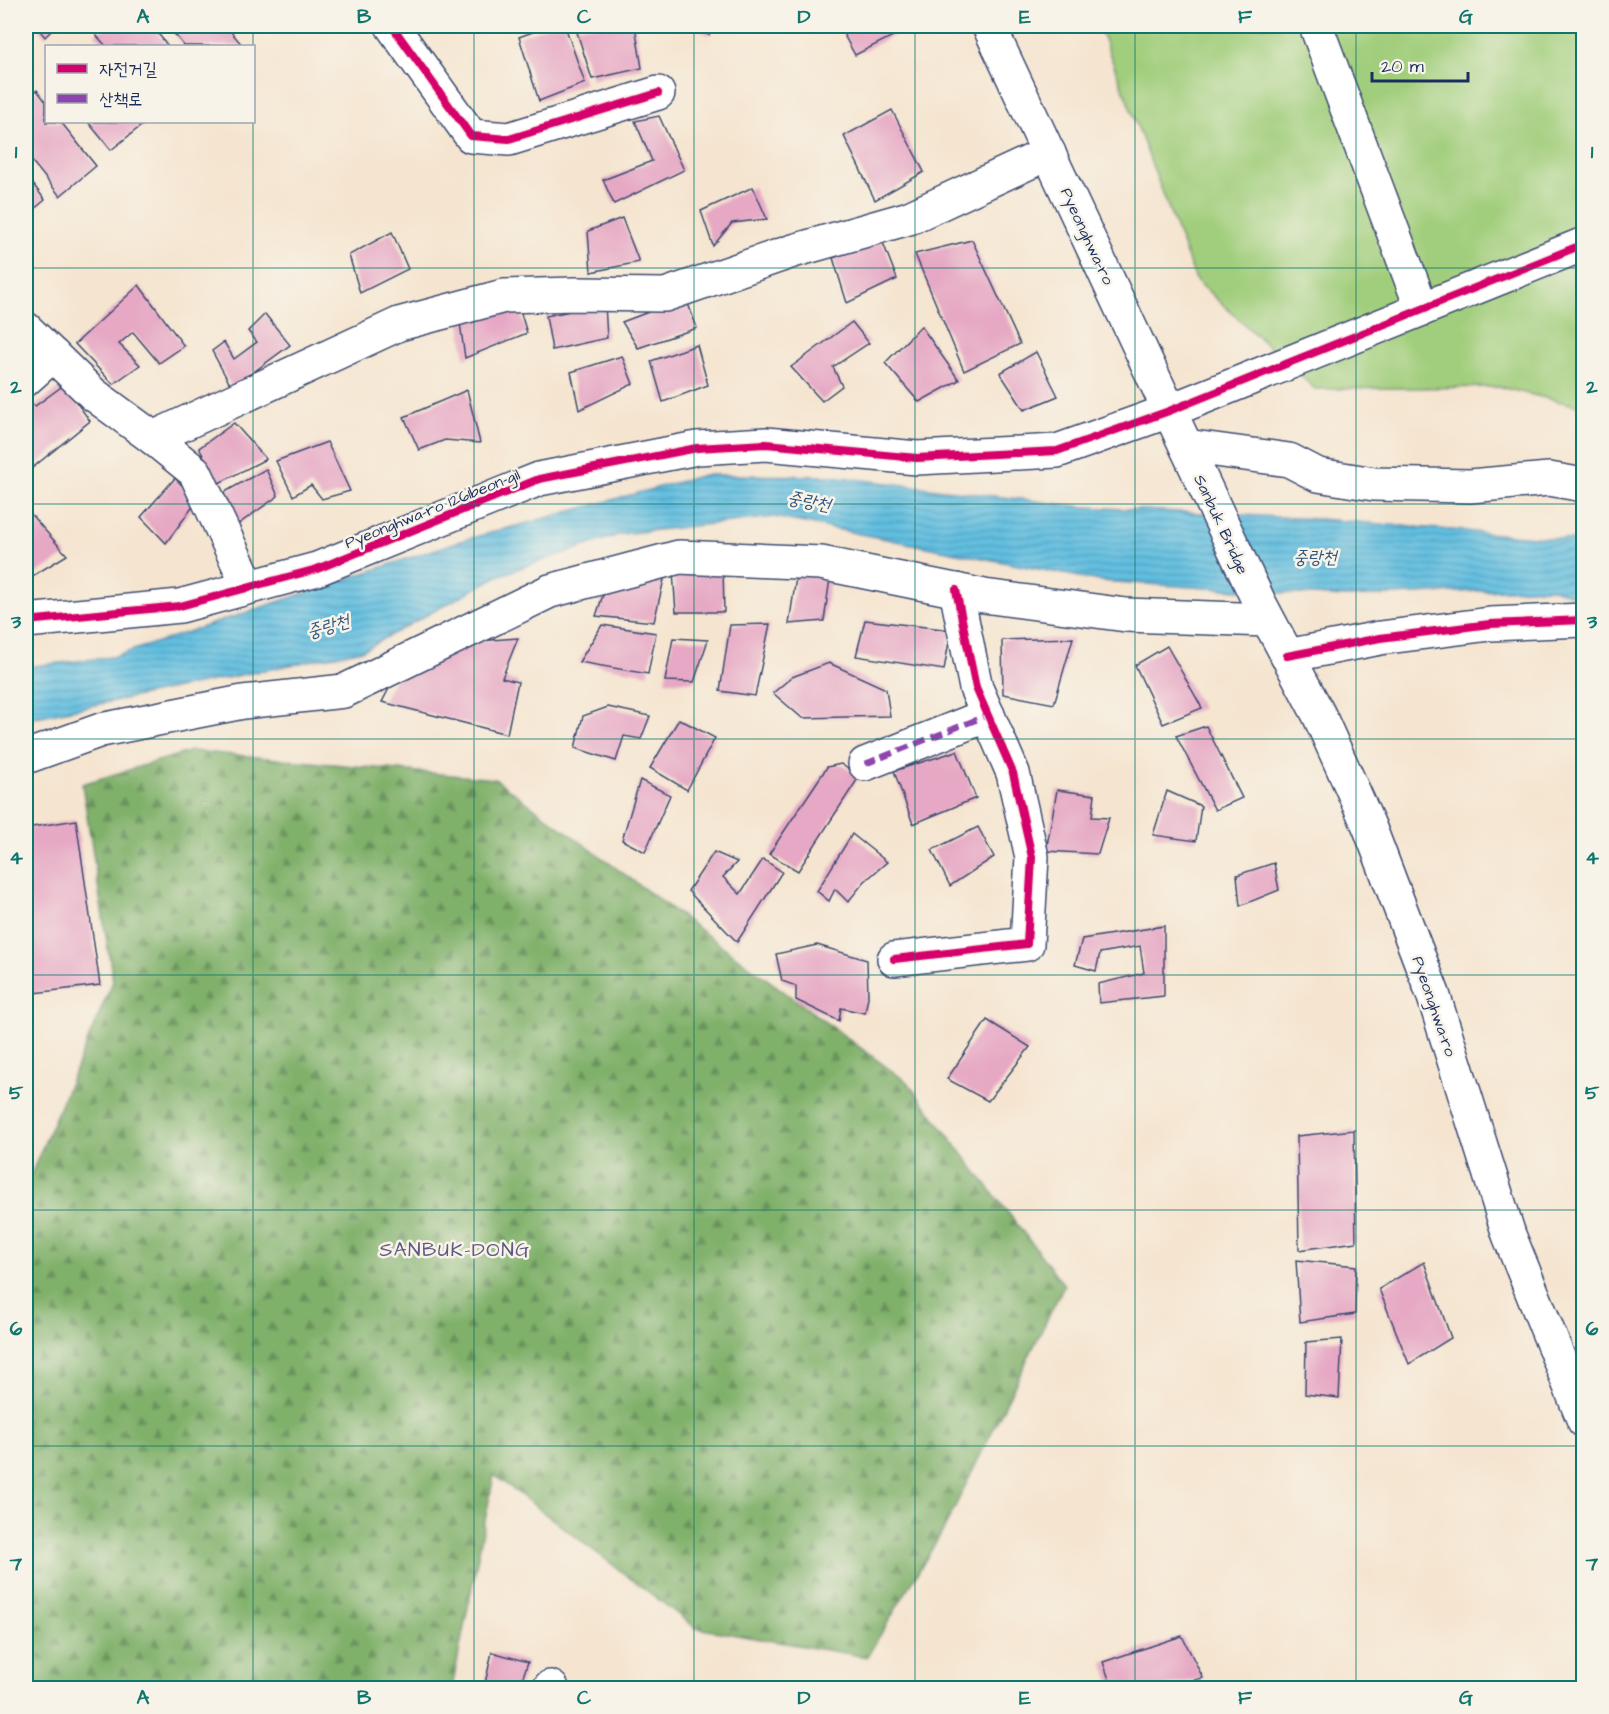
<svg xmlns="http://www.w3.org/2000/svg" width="1609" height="1714" viewBox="0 0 1609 1714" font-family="'Architects Daughter','Poor Story',sans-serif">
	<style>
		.grass { fill: #a1ce7b; stroke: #5e7e6c; stroke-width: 1.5 }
		.forest { fill: url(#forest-firs); stroke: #4e7064; stroke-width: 1.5 }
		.water { fill: url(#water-rules); stroke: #3e779f; stroke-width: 1.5 }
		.building { fill: #e6a8c4 }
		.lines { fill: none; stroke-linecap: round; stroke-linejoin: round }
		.minor-casing { stroke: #3c4a6f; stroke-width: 36 }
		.major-casing { stroke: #3c4a6f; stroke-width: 36 }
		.minor { stroke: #fff; stroke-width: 33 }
		.major { stroke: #fff; stroke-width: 33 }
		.quiet { stroke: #8e44ad; stroke-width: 6; stroke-dasharray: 12 6; stroke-linecap: butt }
		.cycleway-casing { stroke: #f7f3e8; stroke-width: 11 }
		.cycleway { stroke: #d6006c; stroke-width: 8 }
		.grid { fill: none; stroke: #0f766e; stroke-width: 1.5; stroke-opacity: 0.55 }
		.labels { text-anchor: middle; stroke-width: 5; stroke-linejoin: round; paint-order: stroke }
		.street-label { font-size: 16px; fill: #1b2f5e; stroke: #f7f3e8 }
		.water-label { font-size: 18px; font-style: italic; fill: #2d537e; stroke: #f7f3e8 }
		.quarter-label { font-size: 20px; letter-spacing: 1.5px; fill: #625982; stroke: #f7f3e8 }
		.neatline { fill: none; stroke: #0f766e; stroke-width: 2 }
		.grid-label { font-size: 20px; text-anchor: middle; font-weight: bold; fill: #0f766e }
	</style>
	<defs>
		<pattern id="forest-firs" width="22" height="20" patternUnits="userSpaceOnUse" patternTransform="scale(1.5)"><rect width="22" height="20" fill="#80b16b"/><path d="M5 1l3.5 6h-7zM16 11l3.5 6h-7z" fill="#68905b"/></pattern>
		<pattern id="water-rules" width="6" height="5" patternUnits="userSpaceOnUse" patternTransform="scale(1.5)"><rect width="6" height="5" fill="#62bfe0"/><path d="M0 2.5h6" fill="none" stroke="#509cb9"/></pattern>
	</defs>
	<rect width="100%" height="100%" fill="#f7f3e8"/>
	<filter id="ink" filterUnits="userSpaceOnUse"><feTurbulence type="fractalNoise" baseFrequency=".0167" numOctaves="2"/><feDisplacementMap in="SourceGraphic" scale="12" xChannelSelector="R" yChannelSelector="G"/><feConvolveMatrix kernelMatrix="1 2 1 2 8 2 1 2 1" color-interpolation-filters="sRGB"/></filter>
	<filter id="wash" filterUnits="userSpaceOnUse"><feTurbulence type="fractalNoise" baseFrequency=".008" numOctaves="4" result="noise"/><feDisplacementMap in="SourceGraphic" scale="24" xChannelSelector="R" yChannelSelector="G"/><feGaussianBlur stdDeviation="1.35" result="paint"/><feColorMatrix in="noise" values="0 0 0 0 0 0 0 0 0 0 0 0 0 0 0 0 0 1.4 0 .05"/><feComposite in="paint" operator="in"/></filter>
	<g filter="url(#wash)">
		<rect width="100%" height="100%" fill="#f5e5d0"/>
		<path class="grass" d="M1099 26H1583V407L1500 387 1315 389 1196 280Z"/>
		<path class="forest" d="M191 751 495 779 907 1082 1064 1285 944 1529 867 1657 696 1628 494 1475 452 1688H26V1186L113 981 82 784Z"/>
		<path class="water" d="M704 475 830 476 1084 507 1319 519 1583 541V598L1549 588 1345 597 1100 581 774 517 621 534 500 575 363 650 26 719V667L113 657 457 542Z"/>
		<g id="blocks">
			<g class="building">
				<path d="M36 26H56L45 37Z"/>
				<path d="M108 26H152L168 46H106L95 34Z"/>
				<path d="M168 26H226L243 46H184Z"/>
				<path d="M549 26H565L585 83 539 101 519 37Z"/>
				<path d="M575 26H635L642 68 592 79Z"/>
				<path d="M693 26H718L709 35Z"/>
				<path d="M839 26H890L895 35 855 55Z"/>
				<path d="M37 90 46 102V122H61L96 166 60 196 26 154V100Z"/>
				<path d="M892 110 924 172 875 200 844 136Z"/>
				<path d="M659 116 684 170 614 204 603 180 652 161 635 121Z"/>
				<path d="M88 122H146L111 150Z"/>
				<path d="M26 175 45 200 26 216Z"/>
				<path d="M753 187 767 219 732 223 713 246 701 211Z"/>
				<path d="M622 218 639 262 591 272 588 231Z"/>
				<path d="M392 232 408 269 360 293 349 255Z"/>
				<path d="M882 240 897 279 847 303 833 258Z"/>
				<path d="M972 240 1020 344 964 371 915 254Z"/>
				<path d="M139 285 184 346 159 363 133 332 119 344 140 365 113 384 75 344Z"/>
				<path d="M686 298 697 328 638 348 622 322Z"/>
				<path d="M518 304 527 333 465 358 460 323Z"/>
				<path d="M605 304 607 338 552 350 546 316Z"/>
				<path d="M265 314 290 345 232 388 212 351 224 342 234 359 257 342 248 331Z"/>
				<path d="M852 322 869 343 833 367 842 386 822 401 791 367Z"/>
				<path d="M921 326 959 380 919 402 885 363Z"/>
				<path d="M697 345 708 385 663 402 651 361Z"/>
				<path d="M1036 352 1058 396 1024 410 1000 373Z"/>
				<path d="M622 356 633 384 579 410 571 372Z"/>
				<path d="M64 385 90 421 26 473V401L35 406Z"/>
				<path d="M467 390 480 443 445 440 419 450 404 417Z"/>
				<path d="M234 423 266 459 219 483 199 448Z"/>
				<path d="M327 442 350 491 322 499 311 485 293 496 276 461Z"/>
				<path d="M266 469 278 496 237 525 223 493Z"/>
				<path d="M175 478 197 501 166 543 141 517Z"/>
				<path d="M26 509 67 555 26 580Z"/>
				<path d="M723 568 724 612H676L673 572Z"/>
				<path d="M797 571 830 578 824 621 789 624Z"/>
				<path d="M665 575 654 622 596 616 607 583Z"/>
				<path d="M865 620 951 630 944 670 856 656Z"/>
				<path d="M770 624 755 696 720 691 730 625Z"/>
				<path d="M602 625 656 633 648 674 579 662Z"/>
				<path d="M518 638 502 678 518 682 507 734 382 702 394 679 479 641Z"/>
				<path d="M673 638 708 640 694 682 665 681Z"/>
				<path d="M1073 638 1054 704 1003 694 1002 640Z"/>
				<path d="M1167 646 1202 708 1163 724 1135 665Z"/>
				<path d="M829 663 886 689 890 716 802 718 773 693 792 677Z"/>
				<path d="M608 707 650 716 641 739 624 736 616 761 575 748 583 716Z"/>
				<path d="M679 719 715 738 687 790 650 768Z"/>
				<path d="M1206 726 1242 798 1215 810 1176 736Z"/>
				<path d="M957 751 976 798 913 824 894 771Z"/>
				<path d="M841 764 859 777 798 871 769 854 827 767Z"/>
				<path d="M640 780 670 795 645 852 622 840Z"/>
				<path d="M1057 790 1095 795 1092 817 1109 818 1098 854 1046 851Z"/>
				<path d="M1167 791 1201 806 1196 841 1153 835Z"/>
				<path d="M76 820 100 985 26 994V828Z"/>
				<path d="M978 827 994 857 950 886 932 850Z"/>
				<path d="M852 834 887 862 864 882 848 902 835 889 829 901 817 891Z"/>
				<path d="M714 852 737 862 723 877 740 894 763 859 782 872 737 942 688 891Z"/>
				<path d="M1274 863 1279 890 1240 906 1237 875Z"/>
				<path d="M1164 926V996L1099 1003 1098 984 1144 973 1140 946 1100 953 1096 971 1075 965 1082 939Z"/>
				<path d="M817 945 867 960 868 997 865 1013 841 1008 839 1021 796 1000V986L782 981 776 954Z"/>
				<path d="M987 1020 1030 1047 988 1101 947 1079Z"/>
				<path d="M1354 1130 1356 1242 1299 1250 1297 1136Z"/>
				<path d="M1296 1260 1356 1266 1355 1314 1300 1322Z"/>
				<path d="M1424 1262 1451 1338 1409 1364 1379 1289Z"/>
				<path d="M1342 1339 1339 1398 1305 1394 1306 1342Z"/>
				<path d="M1182 1636 1203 1678 1159 1688H1112L1103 1662Z"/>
				<path d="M492 1652 528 1662 519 1688H484Z"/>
			</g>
		</g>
	</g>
	<g filter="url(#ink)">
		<use href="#blocks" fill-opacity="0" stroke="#3c4a6f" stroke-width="1.5"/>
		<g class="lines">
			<g class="minor-casing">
				<g id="minor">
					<path d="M392 26 471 136 509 139 658 93"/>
					<path d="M1316 26 1422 309"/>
					<path d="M26 329 93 394 153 438 399 324 504 296 575 294 665 295 793 251 909 218 1049 153"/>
					<path d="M26 379 53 355"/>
					<path d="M153 438 195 472 249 587"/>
					<path d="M1186 446 1289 460 1318 475 1374 484 1470 486 1549 479 1584 485"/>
					<path d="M26 621 180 606 317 569 539 479 697 448 766 444 917 458 1057 451 1169 411 1584 244"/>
					<path d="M1287 656 1380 638 1490 624 1584 620"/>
					<path d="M26 757 101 730 243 702 344 691 550 591 679 557 821 563 984 596 1126 615 1267 620"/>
					<path d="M865 764 988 715"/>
					<path d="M894 959 1027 944 1032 857 1013 773 976 688 956 590"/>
					<path d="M550 1687 552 1688"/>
				</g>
			</g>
			<g class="major-casing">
				<path id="major" d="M989 26 1259 602 1319 715 1369 826 1433 994 1509 1235 1584 1421"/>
			</g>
			<use href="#minor" class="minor"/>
			<use href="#major" class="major"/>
			<path class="quiet" d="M865 764 988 715"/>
			<g class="cycleway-casing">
				<g id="cycleway">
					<path d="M392 26 471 136 509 139 658 93"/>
					<path d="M26 621 180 606 317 569 539 479 697 448 766 444 917 458 1057 451 1169 411 1584 244"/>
					<path d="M1287 656 1380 638 1490 624 1584 620"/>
					<path d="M894 959 1027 944 1032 857 1013 773 976 688 956 590"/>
				</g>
			</g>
			<use href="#cycleway" class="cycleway"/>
		</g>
	</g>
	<path class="grid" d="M253 26V46M474 26V1688M694 26V1688M915 26V1688M1135 26V1688M1356 26V1688M253 122V1688M26 268H1584M26 504H1584M26 739H1584M26 975H1584M26 1210H1584M26 1446H1584"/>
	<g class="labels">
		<g class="street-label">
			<text transform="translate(1088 236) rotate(65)" y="6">Pyeonghwa-ro</text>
			<text transform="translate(432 508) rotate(-22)" y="6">Pyeonghwa-ro 1261beon-gil</text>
			<text transform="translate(1222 524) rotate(65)" y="6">Sanbuk Bridge</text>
			<text transform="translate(1435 1006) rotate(71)" y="6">Pyeonghwa-ro</text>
		</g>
		<g class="water-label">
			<text transform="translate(809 501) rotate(11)" y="6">중랑천</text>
			<text x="1315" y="563">중랑천</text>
			<text transform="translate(328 626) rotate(-16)" y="6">중랑천</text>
		</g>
		<g class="quarter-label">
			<text x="455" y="1256">SANBUK-DONG</text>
		</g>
	</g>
	<rect width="1609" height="1714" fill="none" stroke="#f7f3e8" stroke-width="66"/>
	<rect x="45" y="45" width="210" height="78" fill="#f7f3e8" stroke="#9fa5b1" stroke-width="1.5"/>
	<rect x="57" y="64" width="30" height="9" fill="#d6006c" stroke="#9fa5b1" stroke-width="1.5"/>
	<text x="99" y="75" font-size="18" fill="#1b2f5e">자전거길</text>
	<rect x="57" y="94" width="30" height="9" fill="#8e44ad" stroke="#9fa5b1" stroke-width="1.5"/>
	<text x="99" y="105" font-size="18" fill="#1b2f5e">산책로</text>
	<path d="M1372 72v9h96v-9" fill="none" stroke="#1b2f5e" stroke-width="3"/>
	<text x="1381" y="72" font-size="18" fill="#1b2f5e" stroke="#f7f3e8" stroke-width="4.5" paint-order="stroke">20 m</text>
	<rect x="33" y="33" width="1543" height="1648" class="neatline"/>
	<g class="grid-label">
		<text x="143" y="23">A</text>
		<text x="364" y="23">B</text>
		<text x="584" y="23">C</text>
		<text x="804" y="23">D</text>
		<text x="1025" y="23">E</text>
		<text x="1245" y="23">F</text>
		<text x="1466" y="23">G</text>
		<text x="16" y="158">1</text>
		<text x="1592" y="158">1</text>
		<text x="16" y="393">2</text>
		<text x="1592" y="393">2</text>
		<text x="16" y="628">3</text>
		<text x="1592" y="628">3</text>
		<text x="16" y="864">4</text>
		<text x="1592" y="864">4</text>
		<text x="16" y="1099">5</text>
		<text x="1592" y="1099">5</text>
		<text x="16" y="1335">6</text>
		<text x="1592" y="1335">6</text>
		<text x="16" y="1570">7</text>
		<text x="1592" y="1570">7</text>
		<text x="143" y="1704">A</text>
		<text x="364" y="1704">B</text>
		<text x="584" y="1704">C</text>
		<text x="804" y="1704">D</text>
		<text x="1025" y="1704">E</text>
		<text x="1245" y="1704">F</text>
		<text x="1466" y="1704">G</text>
	</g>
</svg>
